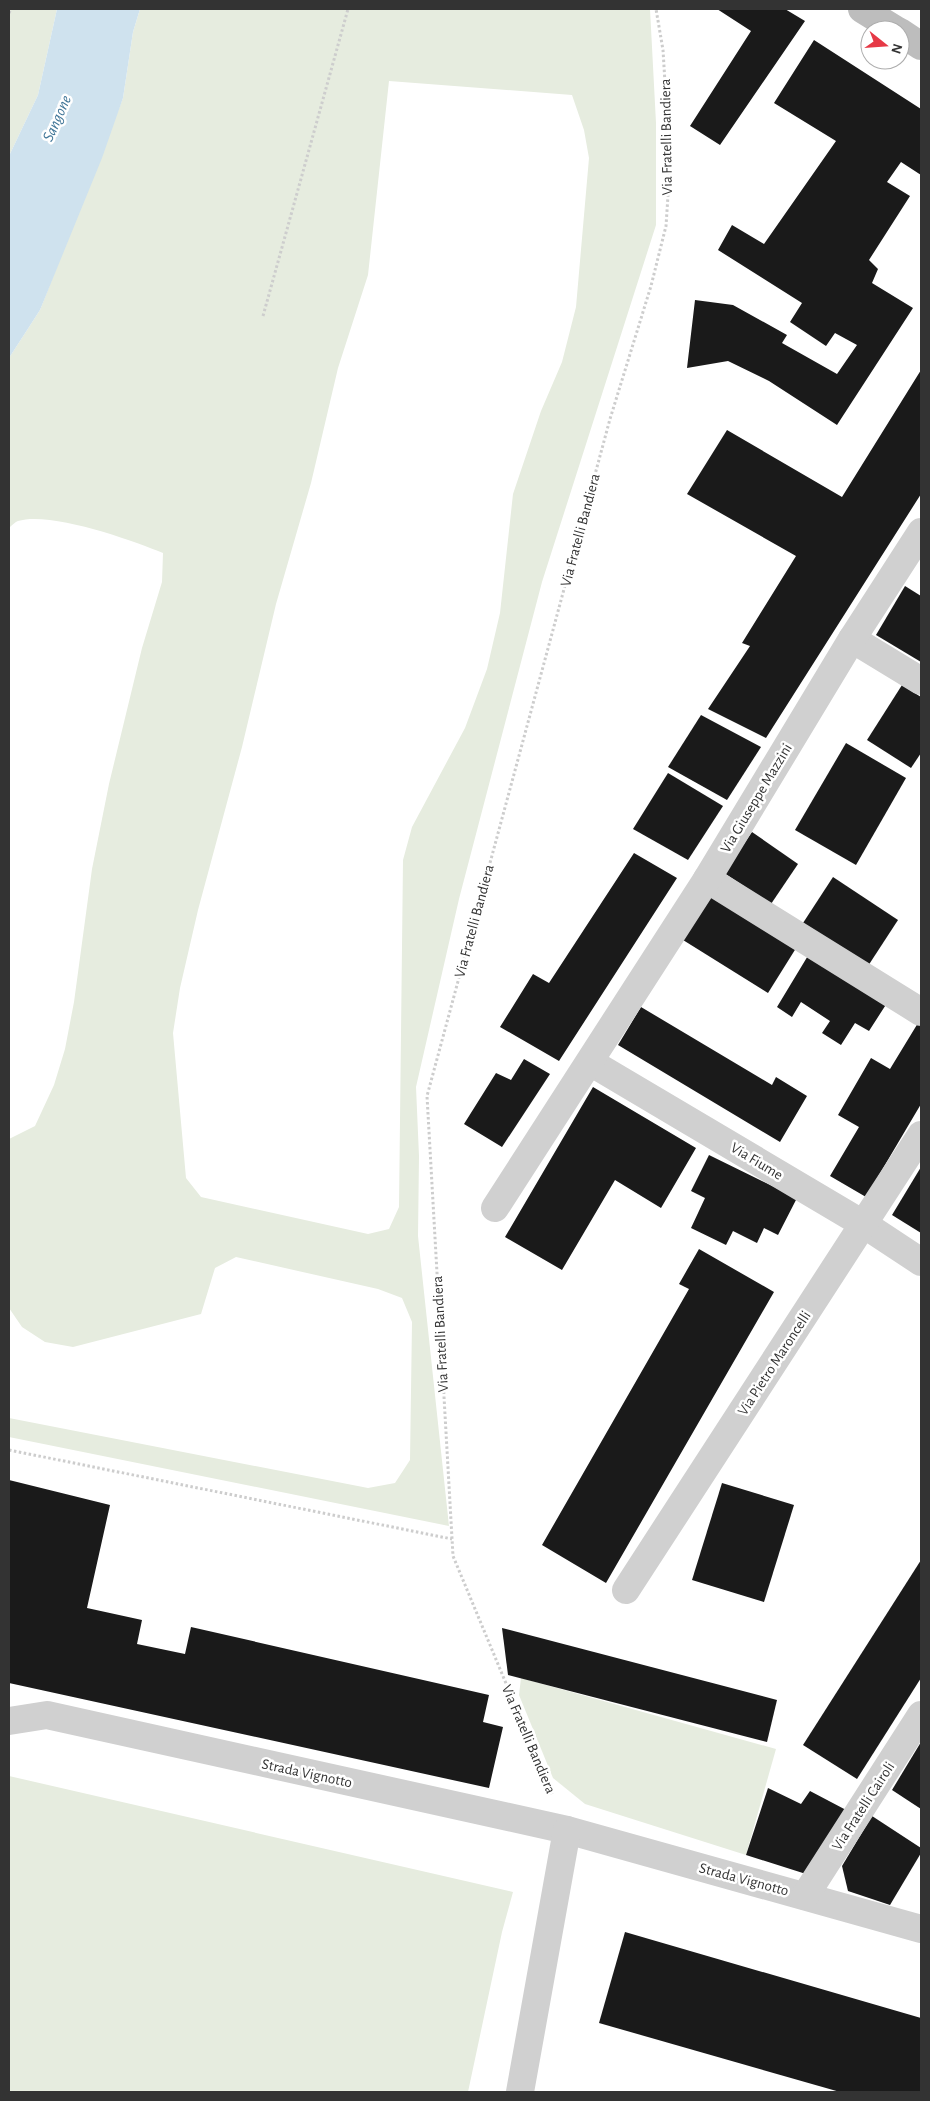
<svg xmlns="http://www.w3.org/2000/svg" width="930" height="2101" viewBox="0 0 930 2101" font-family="'Alegreya Sans',sans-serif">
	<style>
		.green { fill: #e6ecdf; fill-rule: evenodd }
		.water { fill: #cfe2ee }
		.building { fill: #1a1a1a }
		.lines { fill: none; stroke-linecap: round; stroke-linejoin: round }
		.path { stroke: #cdcdcd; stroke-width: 3; stroke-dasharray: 2.5 2.5; stroke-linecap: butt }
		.street { stroke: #d0d0d0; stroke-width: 28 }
		.secondary { stroke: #bdbdbd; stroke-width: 28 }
		.labels { text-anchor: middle; stroke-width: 5; stroke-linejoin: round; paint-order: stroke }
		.street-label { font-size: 15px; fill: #333; stroke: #fff }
		.water-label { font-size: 16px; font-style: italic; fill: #3f7597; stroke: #fff }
	</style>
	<rect width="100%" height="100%" fill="#fff"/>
	<g class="green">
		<path d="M9 9H57L38 95 9 156Z"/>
		<path d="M140 9H650L656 123V225L542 582 459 899 416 1087 419 1156 418 1236 449 1526 9 1437V1418L368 1488 395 1483 410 1460 412 1322 402 1298 378 1289 236 1257 215 1268 201 1314 73 1347 45 1342 22 1327 9 1308V1139L35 1126 54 1085 65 1049 74 1002 92 869 109 784 142 648 162 582 163 553C132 540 50 511 18 521 15 522 11 526 9 528V358L40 310 123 98 133 32ZM389 81 572 95 584 130 589 158 576 307 562 362 541 411 513 494 500 613 487 669 465 728 412 827 403 860 399 1207 389 1229 368 1234 201 1197 186 1178 173 1033 180 988 198 910 242 747 276 604 311 483 338 368 368 275Z"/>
		<path d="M521 1678 776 1749 746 1855 585 1804 553 1778 519 1695Z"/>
		<path d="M9 1776 513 1892 502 1932 468 2092H9Z"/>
	</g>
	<path class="water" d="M57 9H140L133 32 123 98 102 158 40 310 9 358V156L38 95Z"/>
	<g class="building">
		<path d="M717 9H785L805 21 720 145 690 126 751 31Z"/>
		<path d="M814 40 921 109V175L901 162 887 182 910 196 869 260 878 269 872 283 913 308 837 425 769 381 728 361 687 368 695 300 733 305 787 335 782 343 837 374 857 345 835 333 826 346 790 322 802 303 718 250 732 225 764 244 836 141 774 103Z"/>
		<path d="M921 370V494L766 738 708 709 750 646 742 643 796 556 687 494 727 430 842 497Z"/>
		<path d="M905 586 921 596V662L876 635Z"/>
		<path d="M902 685 921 697V753L911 768 867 740Z"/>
		<path d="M701 715 761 747 727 800 668 767Z"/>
		<path d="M846 743 906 778 856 865 795 830Z"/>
		<path d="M668 773 723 806 688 860 633 829Z"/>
		<path d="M752 832 798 864 771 904 724 873Z"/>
		<path d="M634 853 677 878 559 1061 500 1027 533 974 549 983Z"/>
		<path d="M833 877 898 920 868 966 803 923Z"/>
		<path d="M713 892 798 945 768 993 683 940Z"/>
		<path d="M809 954 887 1003 869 1031 855 1023 841 1045 822 1033 830 1021 801 1002 792 1017 777 1007Z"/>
		<path d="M641 1007 772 1085 776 1077 807 1096 780 1142 618 1045Z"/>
		<path d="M918 1023 921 1025V1104L866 1197 830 1176 859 1127 838 1115 871 1058 890 1069Z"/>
		<path d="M524 1059 550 1074 502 1147 464 1124 496 1073 511 1080Z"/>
		<path d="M593 1087 696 1148 661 1208 615 1180 562 1270 505 1237Z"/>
		<path d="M709 1155 797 1198 778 1235 764 1228 757 1243 733 1231 726 1245 691 1228 705 1198 691 1191Z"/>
		<path d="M921 1167V1233L892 1215Z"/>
		<path d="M699 1249 774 1292 606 1583 542 1545 689 1289 679 1284Z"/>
		<path d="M9 1480 110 1505 87 1608 142 1620 137 1644 185 1654 191 1627 489 1695 483 1722 503 1727 489 1788 9 1683Z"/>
		<path d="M722 1483 794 1505 764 1602 692 1580Z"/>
		<path d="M921 1560V1678L857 1779 803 1745Z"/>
		<path d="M502 1628 777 1700 767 1742 508 1675Z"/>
		<path d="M921 1742V1809L892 1790Z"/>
		<path d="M768 1788 801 1804 810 1791 848 1811 806 1874 746 1855Z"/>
		<path d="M872 1816 921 1848V1853L890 1905 848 1891 842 1866Z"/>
		<path d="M625 1932 921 2018V2092H840L599 2023Z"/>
	</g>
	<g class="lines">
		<g class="path">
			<path d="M9 13 11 9"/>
			<path d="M263 316 348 9"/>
			<path d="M9 1450 452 1539"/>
			<path d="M552 1794 453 1556 427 1096 610 419 651 286 666 226 670 165 663 50 656 9"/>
		</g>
		<g class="street">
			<path d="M852 639 921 681"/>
			<path d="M707 879 921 1012"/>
			<path d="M590 1062 865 1225 921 1262"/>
			<path d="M495 1208 707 879 852 639 921 532"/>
			<path d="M626 1590 921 1135"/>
			<path d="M9 1721 47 1715 567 1830 921 1929"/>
			<path d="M805 1896 921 1715"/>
			<path d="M520 2092 567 1830"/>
		</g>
		<g class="secondary">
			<path d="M862 9 896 30"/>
			<path d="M900 32 921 46"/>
		</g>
	</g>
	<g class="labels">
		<g class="street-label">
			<text transform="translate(666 137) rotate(-91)" y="5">Via Fratelli Bandiera</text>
			<text transform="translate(580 530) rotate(-75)" y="5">Via Fratelli Bandiera</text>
			<text transform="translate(756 798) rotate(-59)" y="5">Via Giuseppe Mazzini</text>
			<text transform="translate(474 921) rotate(-75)" y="5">Via Fratelli Bandiera</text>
			<text transform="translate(757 1161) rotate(31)" y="5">Via Fiume</text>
			<text transform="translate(440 1334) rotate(-93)" y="5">Via Fratelli Bandiera</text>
			<text transform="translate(774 1363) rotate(-57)" y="5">Via Pietro Maroncelli</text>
			<text transform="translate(529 1739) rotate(67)" y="5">Via Fratelli Bandiera</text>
			<text transform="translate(307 1773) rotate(12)" y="5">Strada Vignotto</text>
			<text transform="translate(863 1806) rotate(-57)" y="5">Via Fratelli Cairoli</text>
			<text transform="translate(744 1879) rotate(15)" y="5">Strada Vignotto</text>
		</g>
		<g class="water-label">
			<text transform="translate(56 118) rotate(-66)" y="6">Sangone</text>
		</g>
	</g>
	<rect width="930" height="2101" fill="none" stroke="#333333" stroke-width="20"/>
	<g transform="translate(885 45) rotate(107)"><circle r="24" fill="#ffffff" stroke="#adadad"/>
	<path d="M0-4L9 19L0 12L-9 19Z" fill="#e63946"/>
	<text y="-8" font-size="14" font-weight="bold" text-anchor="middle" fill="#333333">N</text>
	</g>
</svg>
